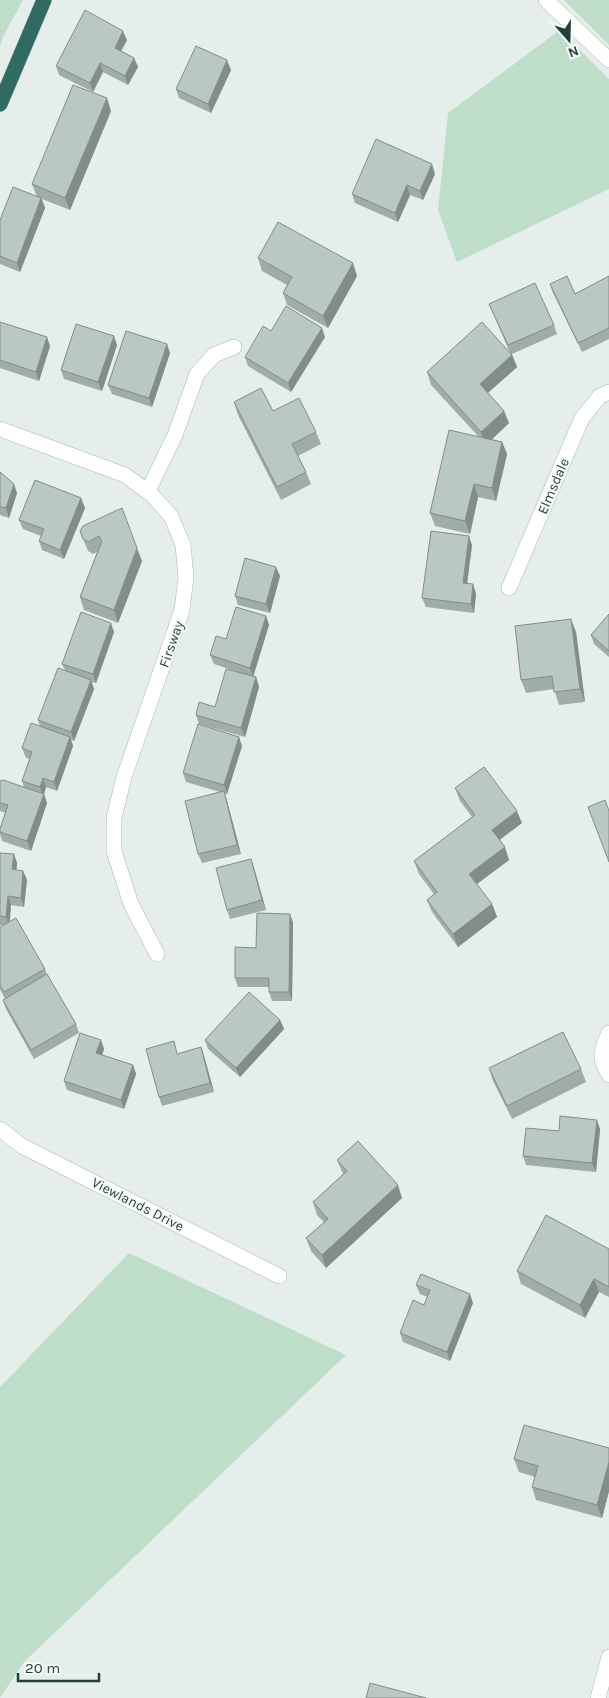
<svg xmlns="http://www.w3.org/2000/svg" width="609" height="1698" viewBox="0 0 609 1698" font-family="Karla,sans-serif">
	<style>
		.green { fill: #bfdeca }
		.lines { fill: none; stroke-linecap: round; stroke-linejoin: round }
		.lane-casing { stroke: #a7b6b2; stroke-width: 16 }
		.street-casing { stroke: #a7b6b2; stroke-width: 16 }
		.secondary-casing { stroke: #a3b9b3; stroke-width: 16 }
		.highway-casing { stroke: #c2c9c8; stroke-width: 16 }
		.lane { stroke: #fff; stroke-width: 15 }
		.street { stroke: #fff; stroke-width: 15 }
		.secondary { stroke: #fff; stroke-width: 15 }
		.highway { stroke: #316a63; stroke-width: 15 }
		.wall { fill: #a0aca9 }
		.shaded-wall { fill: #828c89 }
		.building { fill: #bac8c4; stroke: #828c89 }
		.labels { text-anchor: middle; stroke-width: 4; stroke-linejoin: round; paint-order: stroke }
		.street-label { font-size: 14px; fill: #243f3a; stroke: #f5faf8 }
	</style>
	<rect width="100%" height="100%" fill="#e5eeea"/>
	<g class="green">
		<path d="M0 0H23L3 37 0 47Z"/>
		<path d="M564 0H609V45Z"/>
		<path d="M560 30 609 79V189L457 262 438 210 448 113Z"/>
		<path d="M129 1253 346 1355 24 1662 0 1698V1387Z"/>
	</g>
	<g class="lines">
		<g class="lane-casing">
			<path id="lane" d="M148 491 175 435 197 374 214 355 234 347"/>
		</g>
		<g class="street-casing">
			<g id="street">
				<path d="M0 429 125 475 152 495 171 516 183 545 186 577 182 610 124 777 114 818V851L131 904 157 954"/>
				<path d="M509 588 582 418 600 396 609 392"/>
				<path d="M609 1033C601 1051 598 1057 609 1075"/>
				<path d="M0 1129 22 1146 279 1276"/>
			</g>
		</g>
		<g class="secondary-casing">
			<g id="secondary">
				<path d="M546 0 609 60"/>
				<path d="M598 1698 609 1657"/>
			</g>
		</g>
		<g class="highway-casing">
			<path id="highway" d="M0 104 44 0"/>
		</g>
		<use href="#lane" class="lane"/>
		<use href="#street" class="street"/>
		<use href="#secondary" class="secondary"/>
		<use href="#highway" class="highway"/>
	</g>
	<g class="wall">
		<path d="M127 40 121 51 134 58 138 67 128 85 103 72 93 92 59 75 56 66Z"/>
		<path d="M231 70 211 113 179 98 176 89Z"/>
		<path d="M111 111 70 210 42 199 45 208 20 272 0 264V220L37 197 32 184Z"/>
		<path d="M435 174 423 200 410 195 398 222 355 203 352 194Z"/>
		<path d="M258 258 357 276 328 328 287 305 283 293 287 285 262 271Z"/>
		<path d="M609 276V339L582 352 553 293 550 284 575 294Z"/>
		<path d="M489 304 554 325 557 334 512 354 517 367 488 393 504 411 509 423 492 439 502 442 507 454 496 501 478 497 470 534 435 526 430 513 478 436 431 385 427 372 510 353Z"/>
		<path d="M0 322 50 346 39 381 0 368Z"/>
		<path d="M271 331 325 337 291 392 248 366 245 357Z"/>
		<path d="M117 345 102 391 64 379 61 370Z"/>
		<path d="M170 353 152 407 112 394 108 385Z"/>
		<path d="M234 402 273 411 316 432 321 444 298 456 306 472 311 484 281 500 238 415Z"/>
		<path d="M0 472 17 493 9 518 0 515Z"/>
		<path d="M81 498 85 508 64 559 42 550 39 541 41 536 23 529 19 520Z"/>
		<path d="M83 526 142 561 118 623 84 610 80 597 97 552 93 554 88 551 80 531Z"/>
		<path d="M472 545 467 584H473L476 594 474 613 426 607 422 598Z"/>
		<path d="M280 576 270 613 238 605 235 596Z"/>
		<path d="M609 614V657L594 644 591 635Z"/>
		<path d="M266 616 269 625 253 677H256L259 687 245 737 199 724 196 715 215 707 244 674 214 664 210 655 226 639Z"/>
		<path d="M114 632 96 683 91 682 94 689 74 741 71 740 73 746 57 791 46 787 44 794 47 803 31 851 2 841 0 834V829L6 813 0 811V781L24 787 22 781 30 759 26 758 22 748 40 727 38 720 65 670 62 664Z"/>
		<path d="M576 632 585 702 559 705 554 689 526 693 521 680Z"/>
		<path d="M242 746 227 794H225L227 801 241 854 202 863 198 854 220 792 186 782 183 773Z"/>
		<path d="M455 788 522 823 500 840 509 860 477 884 492 904 497 917 458 947 432 912 427 900 434 894 419 874 414 861 472 817 460 801Z"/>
		<path d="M0 853 14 854 17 863 16 870 23 871 27 880 24 907 11 905 10 922 45 969 47 975 76 1024 79 1033 34 1059 6 1009 3 1000 5 999 0 989V927L3 925H0Z"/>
		<path d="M251 859 254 868 266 910 230 919 227 910Z"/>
		<path d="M290 914 293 923 292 1001H272L269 992V987H238L235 978 256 948Z"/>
		<path d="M280 1020 284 1029 240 1077 208 1049 205 1040Z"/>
		<path d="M101 1040 104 1049 102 1055 133 1065 136 1074 124 1109 67 1090 64 1081Z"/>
		<path d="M201 1047 204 1056 214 1092 162 1106 159 1097Z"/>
		<path d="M489 1068 581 1069 586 1082 512 1119 493 1081Z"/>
		<path d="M600 1129 596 1172 526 1165 523 1156 559 1131Z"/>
		<path d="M337 1160 402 1198 326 1268 311 1251 306 1238 324 1222 317 1215 313 1202 343 1174Z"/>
		<path d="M609 1249V1297L599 1292 585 1318 521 1284 517 1271Z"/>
		<path d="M416 1285 473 1303 450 1361 403 1342 400 1333 424 1305 427 1297 420 1294Z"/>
		<path d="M609 1448V1491L602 1518 536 1500 532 1487 535 1477 519 1472 514 1459Z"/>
	</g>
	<g class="shaded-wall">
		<path d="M123 31 127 40 118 57 115 48Z"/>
		<path d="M134 58 138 67 128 85 125 76Z"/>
		<path d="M227 60 231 70 211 113 208 104Z"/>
		<path d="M100 63 103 72 93 92 90 83Z"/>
		<path d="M107 98 111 111 70 210 65 198Z"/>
		<path d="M432 164 435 174 423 200 420 191Z"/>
		<path d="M407 185 410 195 398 222 395 213Z"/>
		<path d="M41 198 45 208 20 272 17 263Z"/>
		<path d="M353 263 357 276 328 328 323 316Z"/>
		<path d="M322 328 325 337 291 392 288 383Z"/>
		<path d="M114 336 117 345 102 391 98 382Z"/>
		<path d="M47 337 50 346 39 381 36 372Z"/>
		<path d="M167 344 170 353 152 407 149 398Z"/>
		<path d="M512 355 517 367 484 396 480 384Z"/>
		<path d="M504 411 509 423 486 445 481 432Z"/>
		<path d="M502 442 507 454 496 501 492 488Z"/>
		<path d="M14 484 17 493 9 518 6 508Z"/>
		<path d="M474 484 478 497 470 534 465 521Z"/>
		<path d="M81 498 85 508 64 559 60 550Z"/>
		<path d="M469 536 472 545 466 592 463 583Z"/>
		<path d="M137 548 142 561 118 623 114 610Z"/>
		<path d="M276 567 280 576 270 613 266 604Z"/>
		<path d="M473 584 476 594 474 613 471 604Z"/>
		<path d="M266 616 269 625 253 677 250 668Z"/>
		<path d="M571 619 576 632 585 702 580 689Z"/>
		<path d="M111 623 114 632 96 683 93 674Z"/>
		<path d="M256 677 259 687 245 737 241 728Z"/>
		<path d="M91 680 94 689 74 741 71 732Z"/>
		<path d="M70 737 73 746 57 791 54 782Z"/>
		<path d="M239 737 242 746 227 794 224 785Z"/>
		<path d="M43 778 46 787 44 794 47 803 31 851 27 841 43 796 40 787Z"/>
		<path d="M224 791 227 801 241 854 237 845Z"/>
		<path d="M517 811 522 823 496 842 492 830Z"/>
		<path d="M505 847 509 860 474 886 469 874Z"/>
		<path d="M14 854 17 863 16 879 12 869Z"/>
		<path d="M251 859 254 868 266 910 262 900Z"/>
		<path d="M23 871 27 880 24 907 21 898Z"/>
		<path d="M8 896 11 905 9 926 6 917Z"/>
		<path d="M492 904 497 917 458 947 453 934Z"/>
		<path d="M290 914 293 923 292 1001 289 992Z"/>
		<path d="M280 1020 284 1029 240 1077 236 1068Z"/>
		<path d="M101 1040 104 1049 100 1062 96 1053Z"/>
		<path d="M201 1047 204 1056 214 1092 210 1083Z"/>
		<path d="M133 1065 136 1074 124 1109 121 1100Z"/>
		<path d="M597 1120 600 1129 596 1172 592 1163Z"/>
		<path d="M398 1185 402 1198 326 1268 322 1255Z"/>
		<path d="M594 1279 599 1292 585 1318 580 1305Z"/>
		<path d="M470 1294 473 1303 450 1361 447 1352Z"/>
		<path d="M609 1462V1491L602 1518 597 1505Z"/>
	</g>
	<g class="building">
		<path d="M85 10 123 31 115 48 134 58 125 76 100 63 90 83 56 66Z"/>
		<path d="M196 46 227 60 208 104 176 89Z"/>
		<path d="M73 85 107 98 65 198 32 184Z"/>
		<path d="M376 139 432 164 420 191 407 185 395 213 352 194Z"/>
		<path d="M13 187 41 198 17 263 0 256V220Z"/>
		<path d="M278 222 353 263 323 316 283 293 292 277 258 258Z"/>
		<path d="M567 276 575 294 609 276V328L578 343 550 284Z"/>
		<path d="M535 283 554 325 508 345 489 304Z"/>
		<path d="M286 306 322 328 288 383 245 357 263 326 271 331Z"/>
		<path d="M0 322 47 337 36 372 0 360Z"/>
		<path d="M482 322 512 355 480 384 504 411 481 432 427 372Z"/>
		<path d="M76 324 114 336 98 382 61 370Z"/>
		<path d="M126 331 167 344 149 398 108 385Z"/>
		<path d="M261 388 273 411 299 398 316 432 292 444 306 472 277 487 234 402Z"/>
		<path d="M449 430 502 442 492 488 474 484 465 521 430 513Z"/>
		<path d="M0 472 14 484 6 508 0 507Z"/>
		<path d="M35 480 81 498 60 550 39 541 44 529 19 520Z"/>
		<path d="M122 508 137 548 114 610 80 597 102 541 99 536 88 542 83 539 80 531 83 526Z"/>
		<path d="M431 531 469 536 463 583 473 584 471 604 422 598Z"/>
		<path d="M245 558 276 567 266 604 235 596Z"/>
		<path d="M236 607 266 616 250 668 210 655 216 636 226 639Z"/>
		<path d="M81 612 111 623 93 674 62 664Z"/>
		<path d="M609 614V651L591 635Z"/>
		<path d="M571 619 580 689 554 692 552 676 521 680 515 626Z"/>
		<path d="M58 668 91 680 71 732 38 720Z"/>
		<path d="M226 669 256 677 241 728 196 715 199 702 215 707Z"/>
		<path d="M31 723 70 737 54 782 43 778 40 787 22 781 32 752 22 748Z"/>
		<path d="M198 724 239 737 224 785 183 773Z"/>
		<path d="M484 767 517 811 492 830 505 847 469 874 492 904 453 934 427 900 437 892 414 861 475 815 455 788Z"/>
		<path d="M3 780 44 794 27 841 0 832V829L8 805 0 803V781Z"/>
		<path d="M224 791 237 845 198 854 185 801Z"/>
		<path d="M605 800 609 811V862L588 807Z"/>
		<path d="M0 853 14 854 12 869 23 871 21 898 8 896 6 917 0 916Z"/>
		<path d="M251 859 262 900 227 910 216 868Z"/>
		<path d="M257 913 290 914 289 992H269V978H235V947L256 948Z"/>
		<path d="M16 918 45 969 4 992 0 986V927Z"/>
		<path d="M47 974 76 1024 31 1050 3 1000Z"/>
		<path d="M249 992 280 1020 236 1068 205 1040Z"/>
		<path d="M563 1032 581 1069 507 1106 489 1068Z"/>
		<path d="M80 1033 101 1040 96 1053 133 1065 121 1100 64 1081Z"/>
		<path d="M174 1041 177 1054 201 1047 210 1083 159 1097 146 1049Z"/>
		<path d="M560 1116 597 1120 592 1163 523 1156 526 1128 559 1131Z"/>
		<path d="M358 1141 398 1185 322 1255 306 1238 328 1219 313 1202 347 1171 337 1160Z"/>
		<path d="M546 1215 609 1249V1287L594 1279 580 1305 517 1271Z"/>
		<path d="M421 1274 470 1294 447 1352 400 1333 413 1300 424 1305 430 1290 416 1285Z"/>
		<path d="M524 1425 609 1448V1462L597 1505 532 1487 538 1466 514 1459Z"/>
		<path d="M370 1683 426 1698H366Z"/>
	</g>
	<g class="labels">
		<g class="street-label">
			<text transform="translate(553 486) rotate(-67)" y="5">Elmsdale</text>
			<text transform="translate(171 644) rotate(-71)" y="5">Firsway</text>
			<text transform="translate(138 1204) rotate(27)" y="5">Viewlands Drive</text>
		</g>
	</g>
	<g transform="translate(569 40) rotate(160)" stroke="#f5faf8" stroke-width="4" paint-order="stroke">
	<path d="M0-4L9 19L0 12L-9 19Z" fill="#243f3a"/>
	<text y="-8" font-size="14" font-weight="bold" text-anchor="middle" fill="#243f3a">N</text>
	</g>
	<path d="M18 1673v8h81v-8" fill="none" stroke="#243f3a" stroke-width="2.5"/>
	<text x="25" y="1673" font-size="15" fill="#243f3a" stroke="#f5faf8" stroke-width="4" paint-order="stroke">20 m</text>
</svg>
